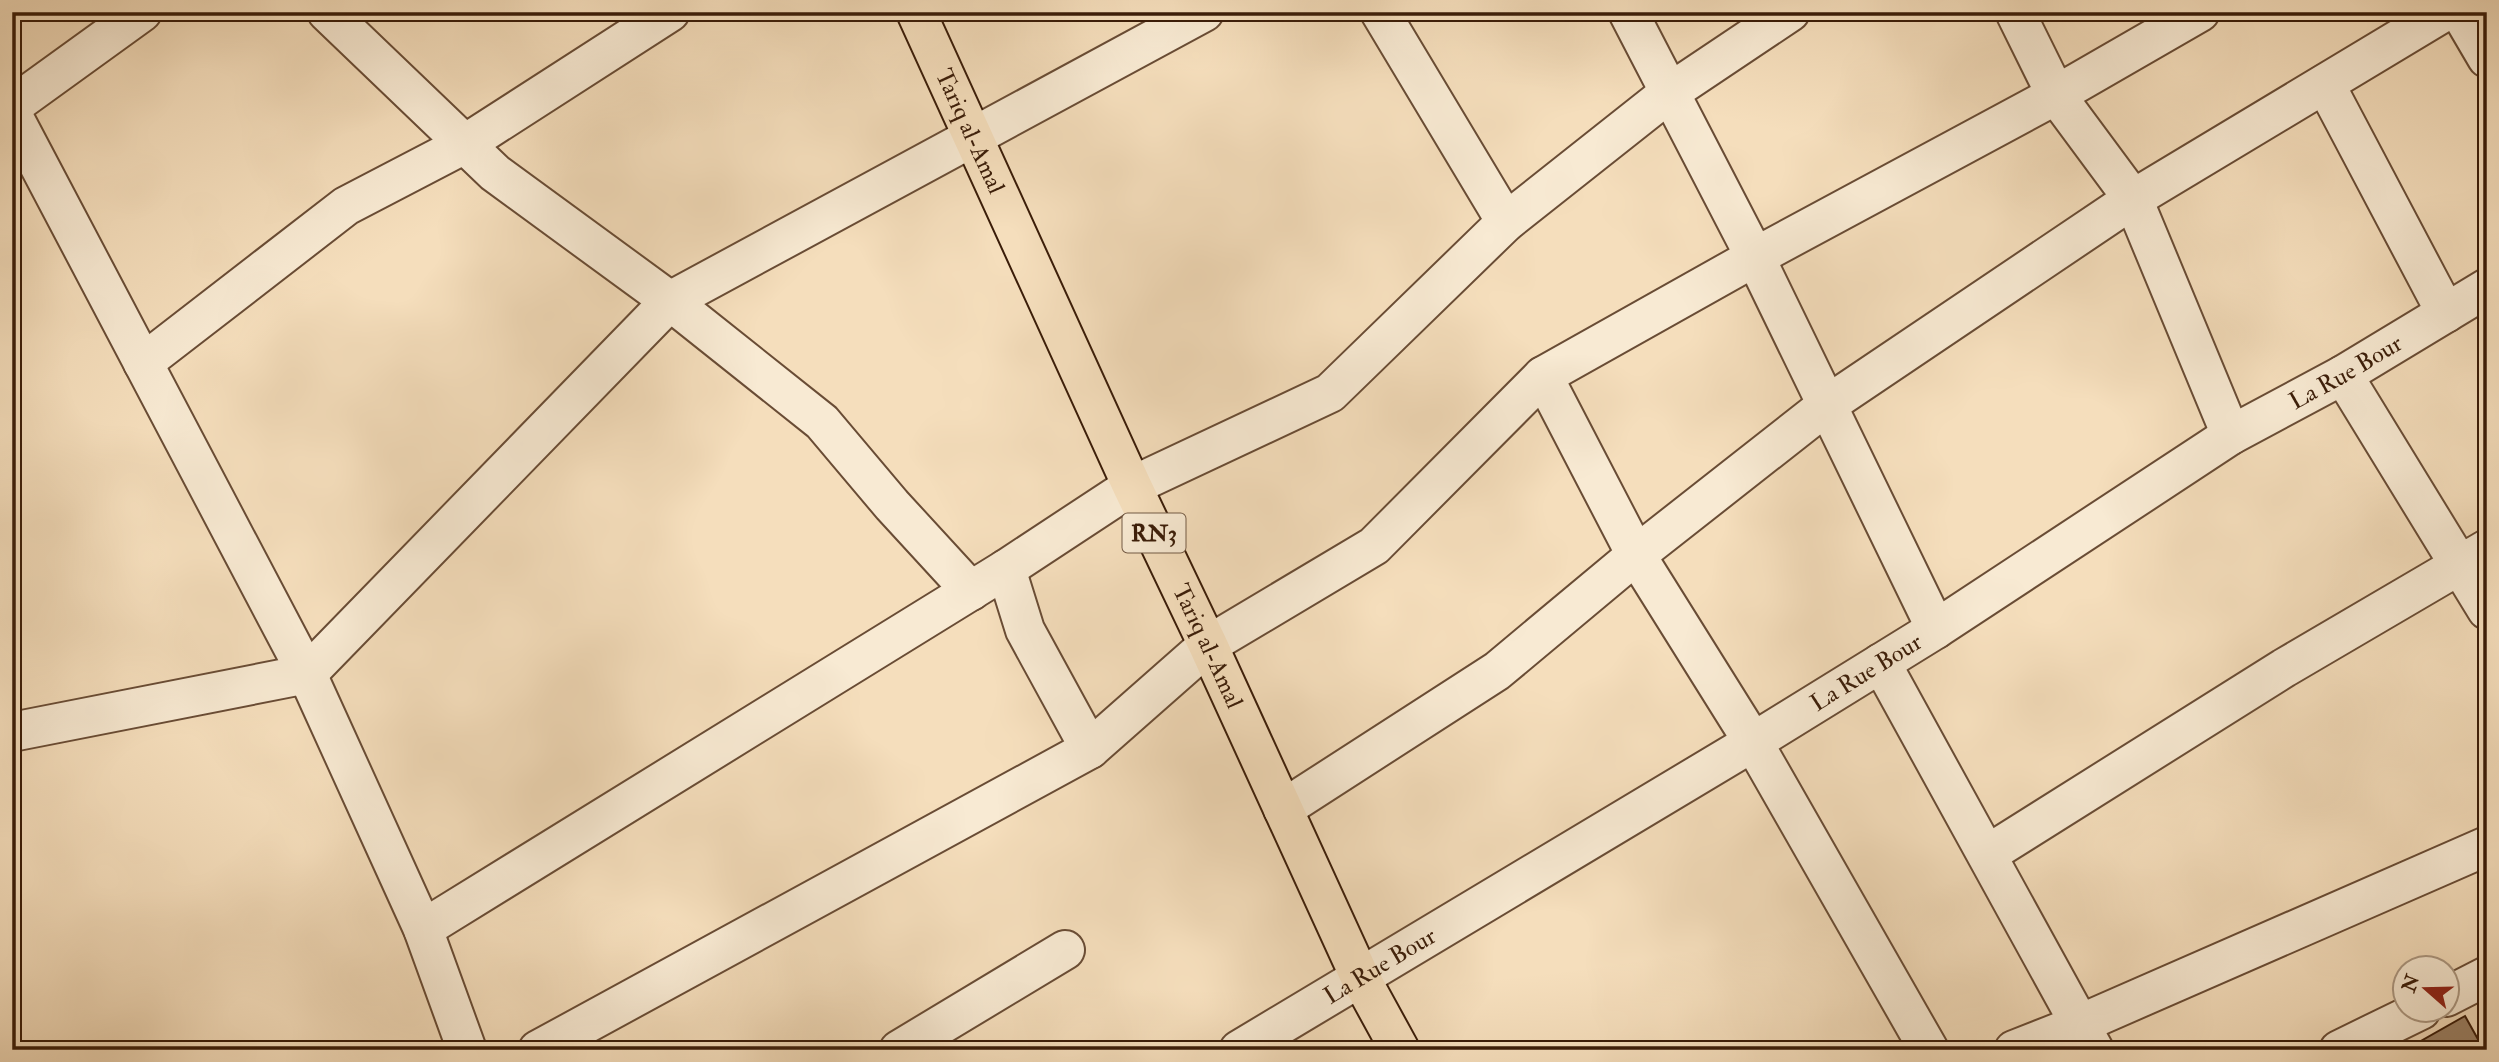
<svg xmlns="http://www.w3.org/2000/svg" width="2499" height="1062" viewBox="0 0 2499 1062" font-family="'IM FELL Double Pica',serif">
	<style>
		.building { fill: #9b8166; stroke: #3a1c08; stroke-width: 2 }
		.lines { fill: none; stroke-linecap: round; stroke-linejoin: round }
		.minor-casing { stroke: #694c35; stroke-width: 42 }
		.highway-casing { stroke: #3a1c08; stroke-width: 42 }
		.minor { stroke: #f8ead3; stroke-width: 38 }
		.highway { stroke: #f5debc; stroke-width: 38 }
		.labels { text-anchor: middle; stroke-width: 5; stroke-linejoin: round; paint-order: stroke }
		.shield { fill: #f8ead3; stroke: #735a45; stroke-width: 2 }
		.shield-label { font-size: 23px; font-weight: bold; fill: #3a1c08 }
		.street-label { font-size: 24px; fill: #3a1c08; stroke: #f8ead3 }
	</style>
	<rect width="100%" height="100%" fill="#f5debc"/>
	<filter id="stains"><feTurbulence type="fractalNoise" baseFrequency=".00286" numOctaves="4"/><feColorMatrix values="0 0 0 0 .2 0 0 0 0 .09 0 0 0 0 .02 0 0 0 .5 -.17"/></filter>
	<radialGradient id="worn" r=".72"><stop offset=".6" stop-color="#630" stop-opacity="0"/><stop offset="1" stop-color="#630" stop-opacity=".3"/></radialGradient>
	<path class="building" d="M2465 1016 2484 1050H2405Z"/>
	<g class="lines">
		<g class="minor-casing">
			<g id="minor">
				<path d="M327 12 495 173 670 301 822 422 892 505 971 591"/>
				<path d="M1380 12 1506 222"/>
				<path d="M1628 12 1755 257 1936 629"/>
				<path d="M2015 12 2056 95 2133 199 2231 435"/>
				<path d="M2460 12 2487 58"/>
				<path d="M2325 84 2446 313"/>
				<path d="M12 106 142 12"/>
				<path d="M12 114 307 674 423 929 467 1050"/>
				<path d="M143 363 346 206 465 144 670 12"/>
				<path d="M2343 375 2487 610"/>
				<path d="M1543 376 1636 555 1753 742 1929 1050"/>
				<path d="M1006 569 1025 630 1090 749"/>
				<path d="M1881 663 2094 1050"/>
				<path d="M12 732 307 674 670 301 1204 12"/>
				<path d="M1283 809 1497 671 1636 555 1827 405 2133 199 2444 12"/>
				<path d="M1988 854 2284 668 2487 549"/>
				<path d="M423 929 1006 569 1132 486 1330 393 1506 222 1669 93 1790 12"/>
				<path d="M2446 997 2487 976"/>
				<path d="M538 1050 1090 749 1208 645 1374 546 1543 376 1755 257 2056 95 2200 12"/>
				<path d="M899 1050 1065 950"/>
				<path id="s1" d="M1239 1050 1753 742 1936 629 2231 435 2343 375 2487 288"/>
				<path d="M2014 1050 2080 1024 2487 846"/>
				<path d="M2339 1050 2421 1010"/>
			</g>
		</g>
		<g class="highway-casing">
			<g id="highway">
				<path id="s2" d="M916 12 1132 486 1208 645 1360 977 1400 1050"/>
			</g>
		</g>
		<use href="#minor" class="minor"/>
		<use href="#highway" class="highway"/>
	</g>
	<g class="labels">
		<rect class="shield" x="1122.5" y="513.5" width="63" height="39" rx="5"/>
		<g class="shield-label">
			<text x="1154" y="541">RN3</text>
		</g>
		<g class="street-label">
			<text dy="8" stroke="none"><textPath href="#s2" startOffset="131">Tariq al-Amal</textPath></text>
			<text dy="8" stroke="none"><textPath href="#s1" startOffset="1298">La Rue Bour</textPath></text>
			<text dy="8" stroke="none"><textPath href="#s2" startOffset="698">Tariq al-Amal</textPath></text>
			<text dy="8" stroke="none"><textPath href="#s1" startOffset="732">La Rue Bour</textPath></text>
			<text dy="8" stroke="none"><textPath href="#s1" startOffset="164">La Rue Bour</textPath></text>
		</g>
	</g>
	<rect width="2499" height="1062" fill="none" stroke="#f5debc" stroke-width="42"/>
	<rect x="14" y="14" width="2471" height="1034" fill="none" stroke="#3a1c08" stroke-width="3.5"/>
	<rect x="21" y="21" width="2457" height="1020" fill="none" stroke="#3a1c08" stroke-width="2"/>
	<g transform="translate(2426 989) rotate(290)"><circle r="33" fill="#f8ead3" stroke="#ac9882" stroke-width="2"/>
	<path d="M0-5L12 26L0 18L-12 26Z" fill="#8f2418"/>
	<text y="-10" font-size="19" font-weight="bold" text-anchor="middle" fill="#3a1c08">N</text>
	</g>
	<rect width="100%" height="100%" filter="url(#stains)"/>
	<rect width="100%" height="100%" fill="url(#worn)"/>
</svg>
